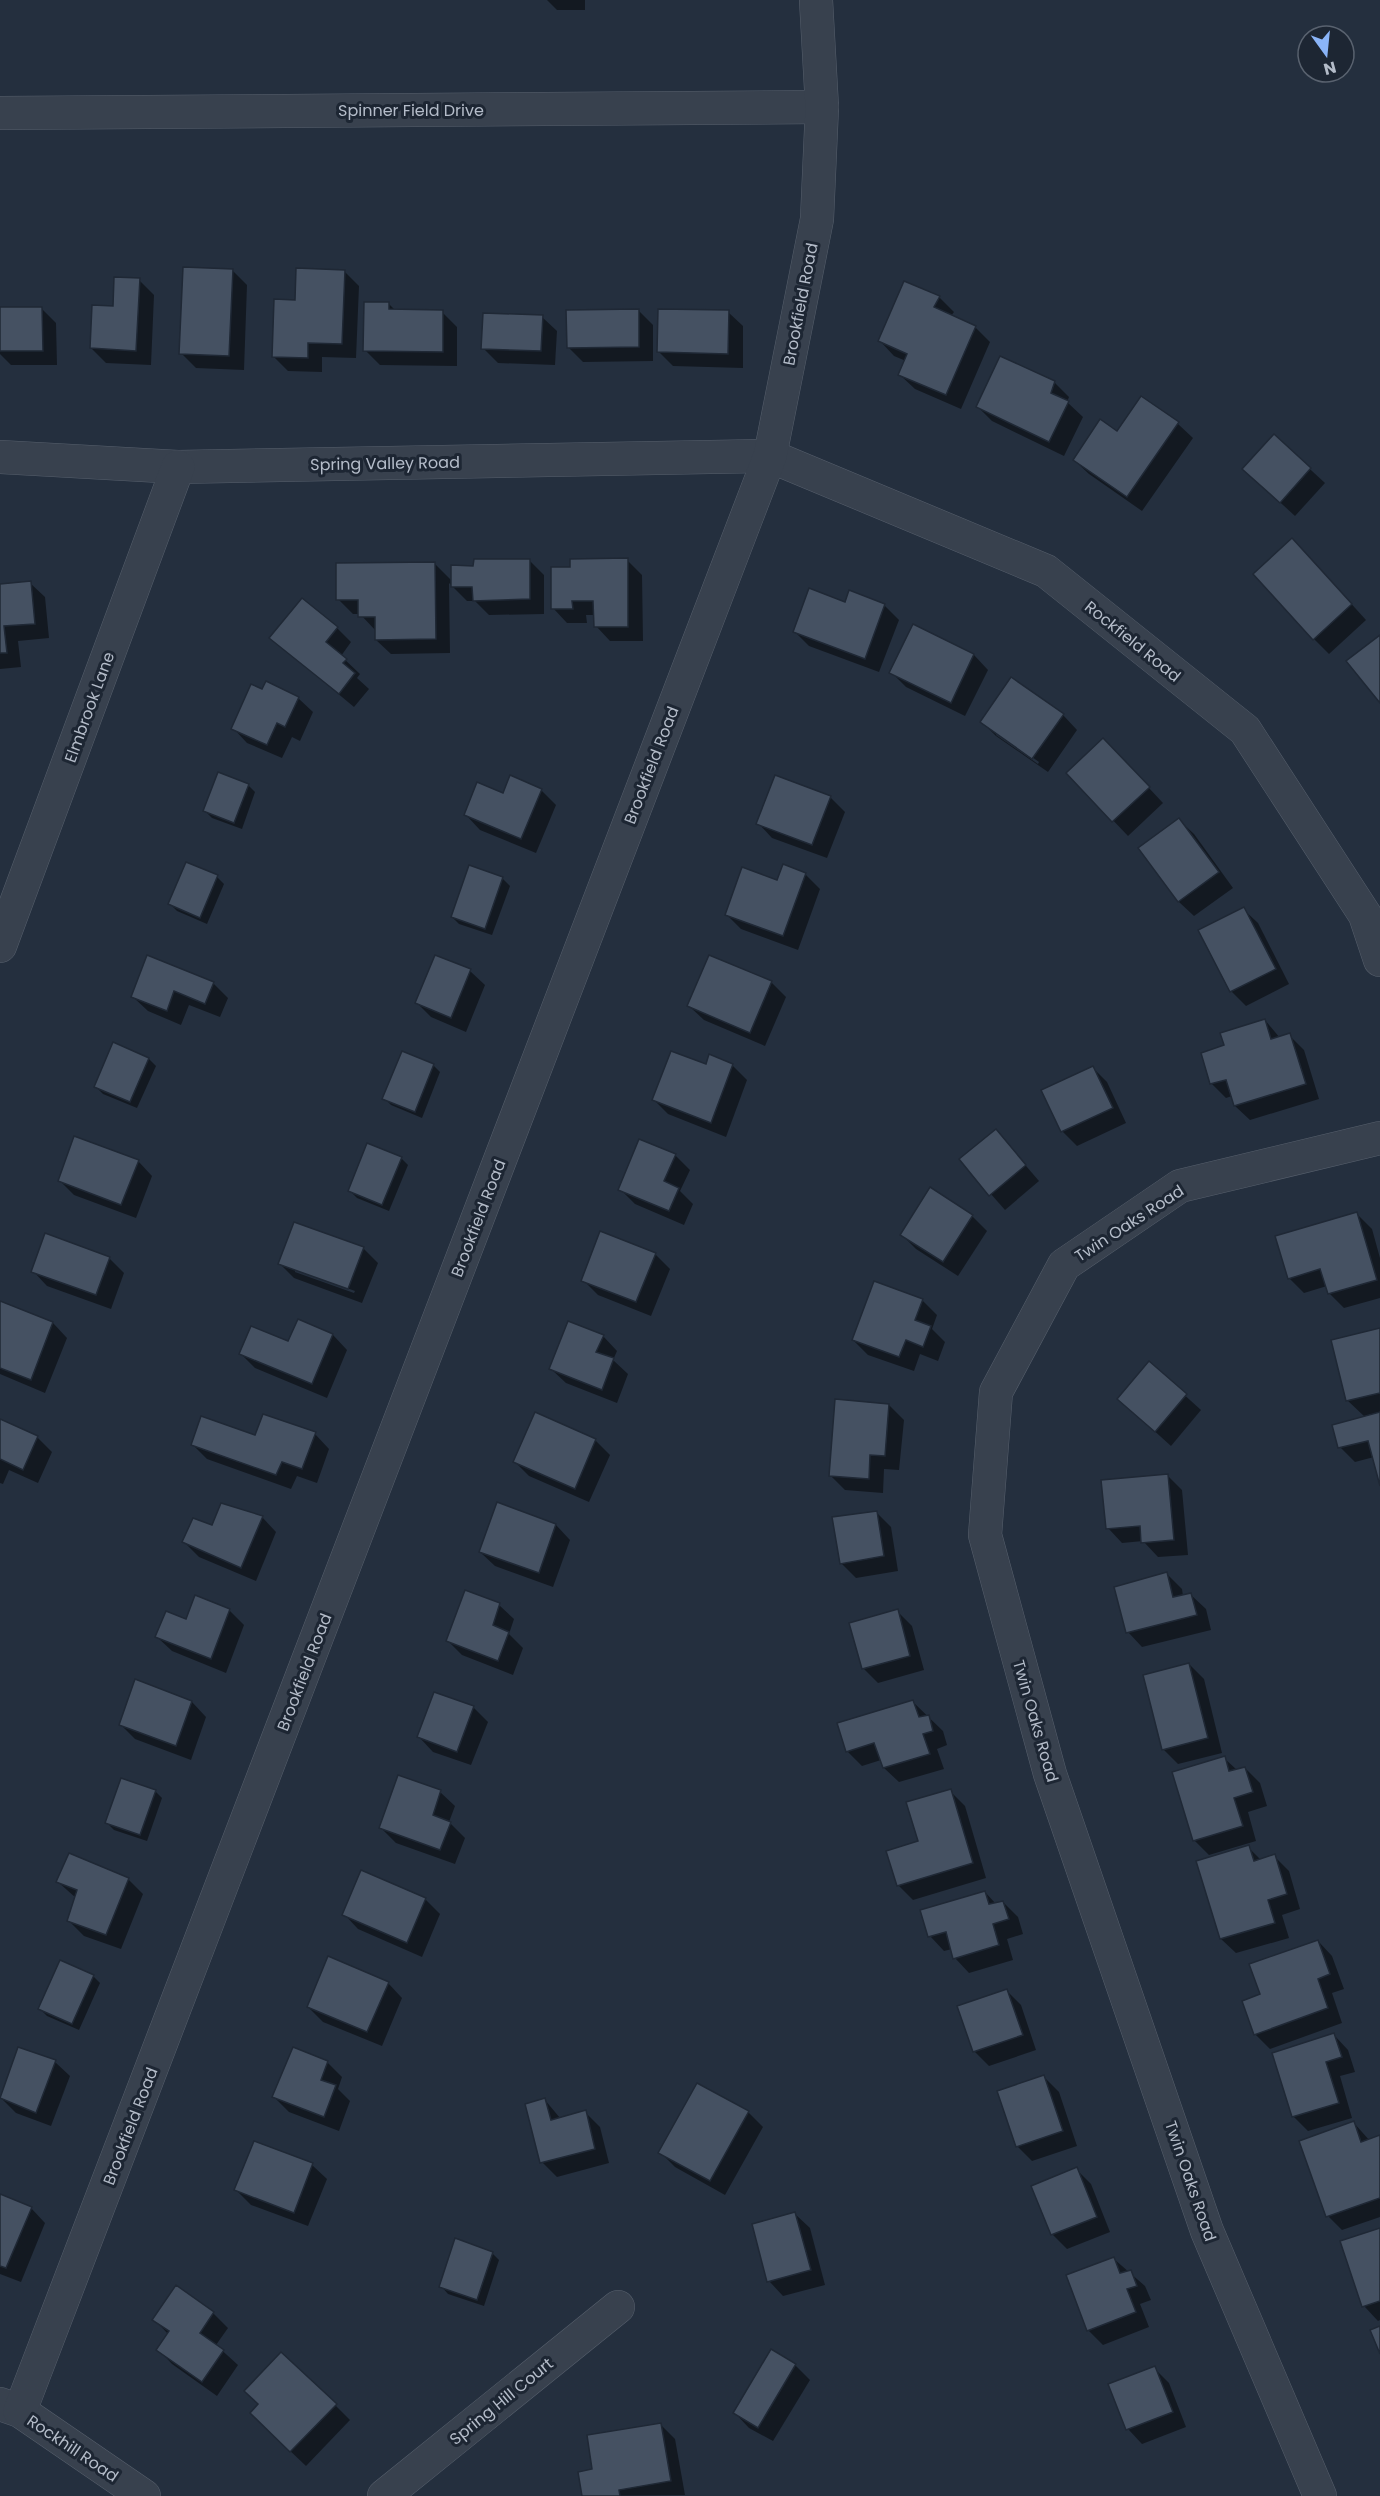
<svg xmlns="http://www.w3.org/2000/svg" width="1380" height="2496" viewBox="0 0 1380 2496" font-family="Poppins,sans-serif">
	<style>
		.shadow { fill: #0007; fill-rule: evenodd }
		.building { fill: #455162; stroke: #1f2835; stroke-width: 1.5 }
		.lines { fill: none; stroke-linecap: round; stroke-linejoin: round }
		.minor-casing { stroke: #565f6c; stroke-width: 34 }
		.minor { stroke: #38414e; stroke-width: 33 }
		.labels { text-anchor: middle; stroke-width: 6; stroke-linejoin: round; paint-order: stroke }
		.street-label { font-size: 16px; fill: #b4bcc9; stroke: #1d2633 }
	</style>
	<rect width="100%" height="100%" fill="#242f3e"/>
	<g class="shadow">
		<path d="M547 0H585V10H557Z"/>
		<path d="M232 270 247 285 244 370 196 368 181 353Z"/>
		<path d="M344 271 359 286 356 358 322 357V372L288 371 273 356 297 302Z"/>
		<path d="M139 280 154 295 151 365 106 363 91 348 115 308Z"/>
		<path d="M939 297 954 312 951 316 975 327 990 342 961 409 915 389 900 375 906 361 894 356 880 341Z"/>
		<path d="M389 304 395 310 442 312 457 327V366L380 365 365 350Z"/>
		<path d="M41 308 56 323 57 365H11L0 354V309Z"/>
		<path d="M638 310 653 325V361L583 362 568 347Z"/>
		<path d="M728 312 743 326V368L673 366 659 352Z"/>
		<path d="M542 317 557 331 555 365 498 363 483 348Z"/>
		<path d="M1001 358 1055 383 1069 397 1067 402 1083 417 1064 456 992 421 978 407Z"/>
		<path d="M1141 398 1178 424 1193 438 1142 511 1089 474 1074 460 1118 433Z"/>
		<path d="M1274 436 1325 483 1295 516 1259 483Z"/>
		<path d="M1307 555 1366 620 1329 654 1314 639Z"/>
		<path d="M529 560 544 575V614L489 615 475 601H467L449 583 450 653 391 654 376 640V631L360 614H353L338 599 435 564 452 581 475 567Z"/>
		<path d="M627 560 642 575 643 641H610L596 626 595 615H586L587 623H567L553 608 571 569Z"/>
		<path d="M30 583 45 597 49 638 18 641 21 667 0 669V585Z"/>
		<path d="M884 605 899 620 879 672 809 646 794 631Z"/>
		<path d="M337 628 351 642 341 656 360 674 357 678 369 689 354 707 271 638Z"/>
		<path d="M974 655 988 670 965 716 906 687 891 672Z"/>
		<path d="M298 698 313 712 300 741 292 737 282 758 247 743 233 728Z"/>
		<path d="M1063 715 1077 730 1048 772 996 736 982 722ZM996 731 1039 762 1038 764 996 735Z"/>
		<path d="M1118 755 1163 803 1128 836 1068 773Z"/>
		<path d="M248 785 255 792 242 829 212 818 205 811Z"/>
		<path d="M541 790 556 805 536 853 480 830 466 815 504 795Z"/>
		<path d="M830 797 845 812 827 858 772 838 758 823Z"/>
		<path d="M1179 820 1194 834 1233 888 1194 916 1179 902 1140 848Z"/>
		<path d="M783 866 806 875 820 889 798 950 741 929 727 915 778 882Z"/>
		<path d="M470 867 503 879 510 886 492 935 459 924 452 917Z"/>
		<path d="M217 877 224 884 207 924 177 911 170 904Z"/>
		<path d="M1243 909 1258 923 1289 984 1246 1006 1231 991Z"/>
		<path d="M470 971 485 985 466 1032 431 1017 416 1002Z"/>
		<path d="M771 982 786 997 765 1046 704 1020 689 1006Z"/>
		<path d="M213 983 228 998 220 1017 189 1005 181 1025 148 1011 133 997Z"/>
		<path d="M1265 1020 1280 1038 1289 1035 1304 1050 1319 1099 1250 1120 1235 1106 1232 1096 1226 1098 1211 1083 1226 1046Z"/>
		<path d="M149 1059 156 1066 137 1108 103 1094 96 1087Z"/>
		<path d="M433 1065 440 1072 422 1118 391 1105 384 1098Z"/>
		<path d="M732 1065 747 1080 726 1137 668 1114 654 1100 707 1066Z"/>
		<path d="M1092 1067 1107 1082 1126 1123 1077 1146 1062 1131Z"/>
		<path d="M996 1131 1039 1181 1005 1210 961 1160Z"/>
		<path d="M675 1155 690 1170 680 1191 693 1204 684 1225 635 1204 620 1189Z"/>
		<path d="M401 1158 408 1165 389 1211 357 1198 350 1191Z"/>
		<path d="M138 1161 152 1176 136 1218 74 1195 59 1180Z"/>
		<path d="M930 1189 972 1216 987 1231 958 1276 916 1249 902 1235Z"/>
		<path d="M1357 1214 1372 1229 1380 1258V1298L1344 1308 1329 1293 1327 1286 1304 1293 1289 1278Z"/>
		<path d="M363 1248 378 1263 362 1303 294 1278 280 1264ZM295 1269 355 1291 354 1293 295 1272Z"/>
		<path d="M655 1254 670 1269 651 1316 598 1295 583 1280Z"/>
		<path d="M109 1258 124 1273 111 1309 47 1286 33 1271Z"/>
		<path d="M922 1300 937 1315 932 1329 945 1342 938 1361 920 1354 914 1371 868 1355 853 1340Z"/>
		<path d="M0 1302 53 1323 67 1338 45 1393 0 1374Z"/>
		<path d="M298 1321 333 1335 347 1350 327 1398 255 1368 241 1354 289 1343Z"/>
		<path d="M1380 1329V1480L1374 1457 1355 1462 1340 1447 1365 1417 1347 1400Z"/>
		<path d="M603 1336 617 1351 613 1360 628 1374 617 1403 566 1383 551 1369Z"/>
		<path d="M1149 1363 1201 1410 1171 1446 1119 1399Z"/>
		<path d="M889 1405 904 1420 899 1470 884 1469 883 1493 845 1490 830 1475Z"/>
		<path d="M0 1421 37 1437 52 1452 38 1483 9 1470 3 1484 0 1483Z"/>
		<path d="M315 1434 329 1449 317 1483 297 1476 291 1489 207 1459 192 1444Z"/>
		<path d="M595 1440 610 1455 589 1502 529 1476 515 1462Z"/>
		<path d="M1167 1475 1182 1490 1188 1555 1158 1557 1143 1541 1122 1543 1108 1528Z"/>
		<path d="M876 1512 891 1527 898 1571 856 1578 841 1563Z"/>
		<path d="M262 1517 276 1532 256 1581 199 1557 184 1542Z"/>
		<path d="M556 1525 570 1540 553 1587 495 1566 480 1552Z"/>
		<path d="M1167 1574 1182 1589 1183 1596 1191 1595 1206 1609 1211 1630 1142 1647 1128 1632Z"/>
		<path d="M499 1605 514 1619 509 1634 523 1648 513 1675 462 1655 447 1640Z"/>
		<path d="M229 1610 244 1625 226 1673 172 1651 157 1637 187 1621Z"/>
		<path d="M897 1611 912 1626 924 1670 878 1683 863 1668Z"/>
		<path d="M1189 1664 1204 1679 1222 1753 1178 1764 1163 1749Z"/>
		<path d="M192 1702 206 1717 191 1760 135 1739 120 1724Z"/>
		<path d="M913 1702 943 1731 947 1745 937 1749 944 1769 899 1782 884 1768 881 1760 862 1766 848 1752 839 1724Z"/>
		<path d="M473 1707 488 1722 471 1765 433 1752 419 1737Z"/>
		<path d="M1224 1758 1237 1770 1245 1768 1260 1783 1267 1806 1248 1812 1256 1841 1209 1855 1194 1840Z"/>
		<path d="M155 1791 162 1798 147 1841 114 1830 107 1823Z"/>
		<path d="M950 1791 965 1806 986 1878 913 1900 898 1885Z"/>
		<path d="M440 1792 455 1806 449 1822 465 1838 455 1864 396 1843 381 1828Z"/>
		<path d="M1248 1847 1261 1860 1274 1856 1289 1871 1300 1909 1282 1915 1289 1938 1236 1953 1221 1939 1198 1862Z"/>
		<path d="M128 1879 143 1894 121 1949 84 1936 69 1921 76 1898 58 1882Z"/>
		<path d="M985 1892 996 1904 1003 1902 1018 1917 1023 1934 1007 1939 1013 1960 969 1973 955 1958 952 1949 944 1951 930 1936Z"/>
		<path d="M425 1899 440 1914 422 1957 358 1929 344 1914Z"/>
		<path d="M1318 1941 1332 1956 1344 1989 1332 1993 1342 2023 1270 2049 1255 2034Z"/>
		<path d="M93 1976 100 1983 79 2030 47 2016 40 2009Z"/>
		<path d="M388 1983 402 1998 382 2046 323 2022 308 2007Z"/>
		<path d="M1006 1990 1021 2005 1036 2050 989 2066 974 2051Z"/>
		<path d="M1334 2035 1348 2050 1355 2072 1340 2076 1352 2118 1308 2131 1293 2116Z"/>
		<path d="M55 2062 70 2076 51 2126 16 2113 1 2098Z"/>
		<path d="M327 2062 342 2077 338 2089 350 2101 339 2131 289 2112 274 2097Z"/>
		<path d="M1044 2077 1059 2092 1077 2146 1032 2161 1017 2146Z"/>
		<path d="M698 2085 748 2112 763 2127 725 2195 675 2167 660 2152Z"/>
		<path d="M545 2100 560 2118 585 2112 600 2127 609 2163 557 2177 542 2162Z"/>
		<path d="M1354 2123 1370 2141 1380 2137V2217L1342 2230 1328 2216Z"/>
		<path d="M312 2165 327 2179 308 2226 251 2205 236 2190Z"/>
		<path d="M1076 2169 1091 2184 1110 2232 1067 2249 1052 2234Z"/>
		<path d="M0 2195 31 2208 45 2223 21 2282 0 2274Z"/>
		<path d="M795 2214 810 2228 825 2285 783 2296 769 2281Z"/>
		<path d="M1380 2230V2320L1378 2321 1364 2306Z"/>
		<path d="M492 2253 499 2260 484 2306 448 2294 441 2286Z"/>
		<path d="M1114 2259 1145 2286 1151 2300 1140 2304 1149 2327 1103 2345 1088 2330Z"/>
		<path d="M213 2313 228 2328 216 2345 238 2365 217 2396 172 2364 158 2349 168 2334 154 2319Z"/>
		<path d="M795 2365 810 2380 773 2441 749 2428 735 2413Z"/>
		<path d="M1154 2368 1169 2383 1186 2427 1142 2444 1128 2429 1110 2385Z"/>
		<path d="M335 2405 350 2420 306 2466 266 2428Z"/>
		<path d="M660 2424 675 2439 685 2495 584 2496Z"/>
	</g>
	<g class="building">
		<path d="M183 267 233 269 229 356 179 354Z"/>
		<path d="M296 268 345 270 342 344 308 343V358L272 357 274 299 295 300Z"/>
		<path d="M114 277 140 278 136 351 90 348 92 305 113 306Z"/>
		<path d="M904 281 940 296 934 307 976 326 946 395 898 375 907 354 878 341Z"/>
		<path d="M364 302H389V309L443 310V352L363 351Z"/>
		<path d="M0 307H42L43 351H0Z"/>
		<path d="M639 309V347L567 348 566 310Z"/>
		<path d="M658 309 729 310 728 354 657 352Z"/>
		<path d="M483 313 543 315 541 351 481 349Z"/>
		<path d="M1000 356 1055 381 1051 393 1069 401 1049 442 976 407Z"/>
		<path d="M1141 396 1179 422 1127 497 1073 460 1100 419 1117 431Z"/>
		<path d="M1274 434 1311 468 1280 503 1242 469Z"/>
		<path d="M1292 538 1352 604 1313 640 1253 574Z"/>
		<path d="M628 558V627H594L593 601H572L573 609H551V567H570V559Z"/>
		<path d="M474 559H530V599L473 601 472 587H451V565L473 566Z"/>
		<path d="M435 562 436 639 375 640V617H358V600H336V563Z"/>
		<path d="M31 581 35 624 4 626 7 653H0V584Z"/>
		<path d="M809 588 845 602 849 590 885 604 865 659 793 632Z"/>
		<path d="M302 598 338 627 326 642 347 659 343 663 355 673 339 694 269 638Z"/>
		<path d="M913 624 974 654 951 703 889 673Z"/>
		<path d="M1380 635V703L1346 661Z"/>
		<path d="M1011 677 1064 714 1032 759 980 722Z"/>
		<path d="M266 681 299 697 285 727 277 723 267 745 231 729 251 684 262 689Z"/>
		<path d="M1103 738 1150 787 1112 822 1066 773Z"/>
		<path d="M218 772 249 784 234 823 203 811Z"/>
		<path d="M510 775 542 789 521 839 464 815 477 782 503 793Z"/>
		<path d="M775 775 831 796 812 845 756 824Z"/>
		<path d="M1179 818 1219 872 1178 902 1138 848Z"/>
		<path d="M186 862 218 875 200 918 168 904Z"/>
		<path d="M783 864 806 873 783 936 725 915 742 867 777 880Z"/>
		<path d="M469 865 503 877 485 929 451 917Z"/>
		<path d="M1244 907 1276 969 1230 992 1198 930Z"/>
		<path d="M147 955 214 982 205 1004 174 991 167 1011 131 997Z"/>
		<path d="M435 955 471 969 451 1018 415 1003Z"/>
		<path d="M709 955 772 981 750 1033 687 1006Z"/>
		<path d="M1265 1019 1271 1039 1290 1033 1306 1084 1234 1106 1226 1080 1210 1084 1201 1053 1224 1045 1220 1033Z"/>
		<path d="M113 1042 149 1058 130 1102 94 1087Z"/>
		<path d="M402 1051 434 1064 415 1112 382 1099Z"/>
		<path d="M671 1051 706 1064 709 1054 733 1064 711 1123 652 1100Z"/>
		<path d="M1093 1066 1113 1108 1061 1132 1041 1090Z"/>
		<path d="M996 1129 1026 1165 989 1196 959 1159Z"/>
		<path d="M74 1136 139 1160 121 1205 58 1181Z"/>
		<path d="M639 1139 676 1154 664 1181 679 1188 669 1211 618 1190Z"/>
		<path d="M367 1143 402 1157 382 1205 348 1191Z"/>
		<path d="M930 1187 973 1215 943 1262 900 1235Z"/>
		<path d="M1357 1212 1377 1280 1328 1294 1320 1269 1288 1279 1275 1236Z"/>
		<path d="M294 1222 364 1247 348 1289 278 1264Z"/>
		<path d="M600 1231 656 1253 636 1302 581 1281Z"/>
		<path d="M45 1233 110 1257 96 1295 31 1272Z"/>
		<path d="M874 1281 923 1299 915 1320 931 1326 923 1347 906 1340 899 1357 852 1340Z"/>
		<path d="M0 1301 53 1322 31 1380 0 1368Z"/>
		<path d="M298 1319 333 1334 312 1384 239 1354 251 1326 288 1341Z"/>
		<path d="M568 1321 604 1335 596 1352 614 1358 602 1390 549 1369Z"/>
		<path d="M1380 1328V1393L1346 1401 1331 1340Z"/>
		<path d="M1149 1361 1187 1394 1155 1432 1117 1399Z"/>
		<path d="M835 1399 889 1404 885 1456 870 1455 869 1479 829 1476Z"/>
		<path d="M535 1412 596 1439 575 1489 513 1462Z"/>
		<path d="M1380 1412V1486L1368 1441 1338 1448 1332 1425Z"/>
		<path d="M263 1414 316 1432 302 1469 282 1462 276 1475 191 1445 201 1416 255 1435Z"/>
		<path d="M0 1419 38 1436 23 1470 0 1459Z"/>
		<path d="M1168 1474 1174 1540 1141 1543 1140 1526 1106 1529 1101 1480Z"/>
		<path d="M497 1502 556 1524 539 1573 479 1552Z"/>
		<path d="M221 1503 263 1516 241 1568 182 1542 193 1518 212 1525Z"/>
		<path d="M877 1511 884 1556 840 1564 832 1517Z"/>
		<path d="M1167 1572 1173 1597 1191 1593 1197 1615 1126 1633 1114 1587Z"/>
		<path d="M465 1590 500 1603 493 1625 509 1632 498 1661 446 1641Z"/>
		<path d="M195 1595 230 1609 211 1659 155 1637 166 1611 186 1619Z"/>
		<path d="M898 1609 910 1656 862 1669 849 1623Z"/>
		<path d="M1189 1663 1208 1738 1162 1750 1143 1675Z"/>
		<path d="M135 1679 192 1701 176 1746 119 1725Z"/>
		<path d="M434 1692 474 1706 457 1752 417 1737Z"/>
		<path d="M913 1700 919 1717 929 1715 933 1731 923 1734 930 1754 883 1768 874 1743 846 1752 837 1723Z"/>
		<path d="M1225 1756 1229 1771 1245 1767 1253 1792 1234 1798 1243 1826 1193 1841 1172 1772Z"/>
		<path d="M398 1775 441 1790 433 1815 451 1822 440 1850 379 1828Z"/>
		<path d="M121 1778 156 1790 140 1835 105 1823Z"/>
		<path d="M951 1789 973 1863 897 1886 886 1851 918 1841 906 1802Z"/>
		<path d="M1249 1845 1254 1861 1275 1854 1287 1894 1268 1900 1275 1923 1220 1939 1196 1861Z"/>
		<path d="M69 1853 129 1878 106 1935 67 1921 77 1890 56 1882Z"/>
		<path d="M361 1870 426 1898 407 1943 342 1915Z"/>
		<path d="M985 1891 989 1904 1003 1901 1009 1919 993 1924 999 1945 953 1959 946 1932 928 1937 920 1910Z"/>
		<path d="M1318 1940 1330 1974 1318 1979 1328 2008 1254 2035 1242 2001 1260 1994 1249 1964Z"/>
		<path d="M328 1956 389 1982 367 2032 307 2007Z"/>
		<path d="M60 1960 94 1975 72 2024 38 2009Z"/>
		<path d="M1007 1989 1023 2035 973 2052 957 2006Z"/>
		<path d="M1334 2033 1342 2057 1326 2062 1339 2103 1292 2117 1272 2053Z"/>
		<path d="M18 2047 56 2060 36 2113 0 2098Z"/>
		<path d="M293 2047 328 2061 321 2080 336 2085 324 2117 272 2097Z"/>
		<path d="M1044 2075 1063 2131 1016 2147 997 2091Z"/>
		<path d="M697 2083 749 2111 710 2181 658 2153Z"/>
		<path d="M545 2098 551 2120 586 2110 595 2149 540 2163 525 2104Z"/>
		<path d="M1354 2121 1361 2142 1380 2135V2198L1326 2217 1299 2141Z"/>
		<path d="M254 2141 313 2163 294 2213 234 2190Z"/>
		<path d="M1077 2167 1097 2217 1051 2235 1031 2186Z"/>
		<path d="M0 2194 32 2207 6 2268 0 2266Z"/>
		<path d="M795 2212 811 2270 767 2282 752 2224Z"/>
		<path d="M1380 2228V2301L1362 2307 1340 2241Z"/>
		<path d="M455 2238 493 2252 477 2300 439 2287Z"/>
		<path d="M1114 2257 1120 2273 1131 2270 1137 2286 1127 2289 1136 2312 1087 2331 1066 2275Z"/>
		<path d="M176 2285 214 2312 200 2333 224 2350 202 2382 156 2350 169 2331 152 2320Z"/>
		<path d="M1380 2326V2354L1370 2330Z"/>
		<path d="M771 2349 796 2364 758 2428 733 2413Z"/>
		<path d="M281 2352 337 2404 290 2452 250 2413 258 2404 244 2391Z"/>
		<path d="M1155 2366 1173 2412 1126 2430 1108 2384Z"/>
		<path d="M661 2423 671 2481 619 2490 620 2496H582L578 2472 592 2469 587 2435Z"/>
	</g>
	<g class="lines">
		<g class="minor-casing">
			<g id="minor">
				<path d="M0 113 822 107"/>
				<path d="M0 457 178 467 770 456 1046 571 1245 730 1365 915 1380 960"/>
				<path d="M0 946 178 467"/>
				<path d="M0 2404 20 2411 144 2496"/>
				<path d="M20 2411 770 456 817 219 822 107 816 0"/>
				<path d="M384 2496 618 2307"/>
				<path d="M1320 2496 1207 2231 1050 1774 985 1535 996 1392 1064 1265 1180 1186 1380 1138"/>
			</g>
		</g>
		<use href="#minor" class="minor"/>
	</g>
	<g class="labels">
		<g class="street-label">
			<text x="411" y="116">Spinner Field Drive</text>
			<text transform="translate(800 304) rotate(-79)" y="6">Brookfield Road</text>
			<text transform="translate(385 463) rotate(-1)" y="6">Spring Valley Road</text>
			<text transform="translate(1133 641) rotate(39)" y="6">Rockfield Road</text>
			<text transform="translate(89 707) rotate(-70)" y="6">Elmbrook Lane</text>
			<text transform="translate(651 765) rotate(-69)" y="6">Brookfield Road</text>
			<text transform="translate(478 1218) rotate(-69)" y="6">Brookfield Road</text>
			<text transform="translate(1129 1223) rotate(-33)" y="6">Twin Oaks Road</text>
			<text transform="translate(304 1672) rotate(-69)" y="6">Brookfield Road</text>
			<text transform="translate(1036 1721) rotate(74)" y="6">Twin Oaks Road</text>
			<text transform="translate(130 2126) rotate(-69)" y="6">Brookfield Road</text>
			<text transform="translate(1191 2181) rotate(71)" y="6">Twin Oaks Road</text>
			<text transform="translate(501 2401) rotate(-39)" y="6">Spring Hill Court</text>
			<text transform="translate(73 2448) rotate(34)" y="6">Rockhill Road</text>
		</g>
	</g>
	<g transform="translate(1326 54) rotate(165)"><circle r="28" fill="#1d2633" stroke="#59626f" stroke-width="1.5"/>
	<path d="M0-4.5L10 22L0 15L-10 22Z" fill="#8ab4f8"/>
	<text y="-9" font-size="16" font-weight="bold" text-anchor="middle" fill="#b4bcc9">N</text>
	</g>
</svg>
